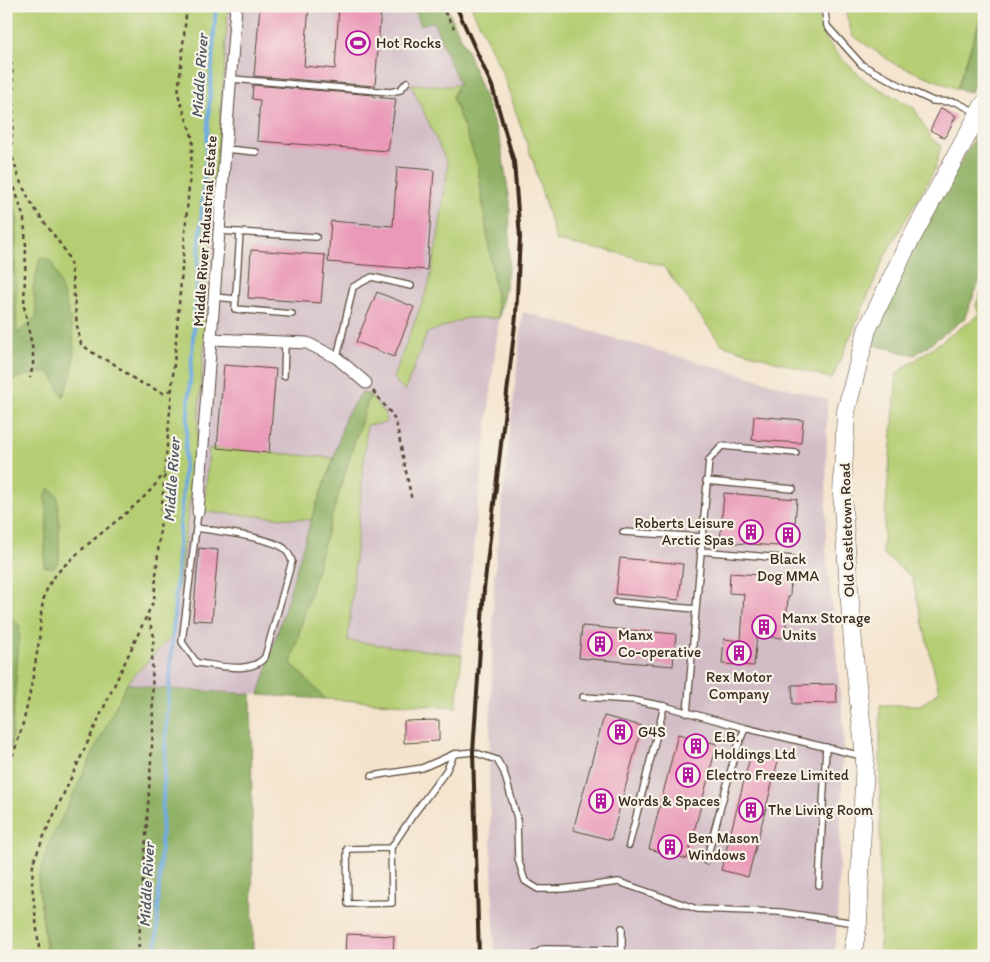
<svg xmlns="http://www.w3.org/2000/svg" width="990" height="962" viewBox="0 0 990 962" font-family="Itim,sans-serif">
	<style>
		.industrial { fill: #d2bdc6 }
		.green { fill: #b5ce73; stroke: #787c48 }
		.forest { fill: #90b165; stroke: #666e42 }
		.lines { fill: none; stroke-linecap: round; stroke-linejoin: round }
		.stream { stroke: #6eabdf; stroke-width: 4 }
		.building { fill: #ea99b8 }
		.service-casing { stroke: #574638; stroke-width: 8 }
		.minor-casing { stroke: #574638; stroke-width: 13 }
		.trunk-casing { stroke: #574638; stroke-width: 19 }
		.path { stroke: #574638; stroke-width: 2.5; stroke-dasharray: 4 4; stroke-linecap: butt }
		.service { stroke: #fff; stroke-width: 5.5 }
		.minor { stroke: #fff; stroke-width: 11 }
		.trunk { stroke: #fff; stroke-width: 18 }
		.rail { stroke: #3b2a1e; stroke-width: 4 }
		.labels { text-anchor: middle; stroke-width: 4.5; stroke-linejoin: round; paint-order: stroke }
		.poi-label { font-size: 15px; fill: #3b2a1e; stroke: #f7f3e8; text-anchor: start }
		.street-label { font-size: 15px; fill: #3b2a1e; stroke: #f7f3e8 }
		.water-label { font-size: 16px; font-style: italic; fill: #4d5762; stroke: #f7f3e8 }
	</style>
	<rect width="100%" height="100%" fill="#f7f3e8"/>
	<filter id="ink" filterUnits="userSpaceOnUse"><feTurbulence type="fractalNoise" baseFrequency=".02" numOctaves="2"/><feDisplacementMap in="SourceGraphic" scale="10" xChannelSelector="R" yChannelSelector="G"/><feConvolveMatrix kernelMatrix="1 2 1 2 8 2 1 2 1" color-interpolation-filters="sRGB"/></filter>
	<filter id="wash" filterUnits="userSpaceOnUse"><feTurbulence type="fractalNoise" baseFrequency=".0096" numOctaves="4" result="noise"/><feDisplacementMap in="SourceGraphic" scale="20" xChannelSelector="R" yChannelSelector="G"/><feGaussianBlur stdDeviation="1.12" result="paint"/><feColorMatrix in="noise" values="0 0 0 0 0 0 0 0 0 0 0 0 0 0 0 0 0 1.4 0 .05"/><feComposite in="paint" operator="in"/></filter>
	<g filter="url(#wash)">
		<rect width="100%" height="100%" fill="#f4e4cd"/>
		<g class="industrial">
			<path d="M228 6H413L421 25 432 20 459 84 477 162 499 318 456 707 152 688 127 683 172 636 224 73Z"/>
			<path d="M523 312 827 399 826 549 844 731 837 925 834 956H495L489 783 494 579Z"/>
		</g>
		<g class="green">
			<path d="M6 6H228L224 73 196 451 172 636 127 683 38 880 47 956H6V237L17 220 6 170Z"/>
			<path d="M471 6H815L827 41 842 59 867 82 914 108 931 138 941 146 934 171 886 254 832 379 721 344 664 267 623 254 556 241 534 164 502 72Z"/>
			<path d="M844 6H984L957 89 893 63 852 35Z"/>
			<path d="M411 84 451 86 459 84 452 97 477 162 499 318H466L427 333 405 391 393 378 429 285 439 231 448 165Z"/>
			<path d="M984 285V956H880V705H920L939 692 912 577 882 553 897 373 979 315 976 305Z"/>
			<path d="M370 395 385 414 386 423 367 425 348 641 462 655 456 707 325 699 291 663C315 573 340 483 370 395Z"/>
			<path d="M217 448 334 458 311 520 204 512 209 449Z"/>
		</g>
		<g class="forest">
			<path d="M413 6H446L467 50 500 140 510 202 509 266 499 318 477 162 452 97 459 84 433 21 421 25Z"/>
			<path d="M984 7V60L971 92 957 89Z"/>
			<path d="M984 121V271L964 319 915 355 870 344 902 267Z"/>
			<path d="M6 170 18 220 15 257 17 334 37 316 33 288 40 257 52 262C64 296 79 334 72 371 70 380 66 389 63 397L50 372 22 376 6 383Z"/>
			<path d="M362 393 370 395C340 483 315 573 291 663L325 699 259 695 311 520 334 458 345 418 356 400Z"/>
			<path d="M49 488 57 495 59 515V561L53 568 44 566 47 516 45 498Z"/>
			<path d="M6 613 20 626 11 749 6 761Z"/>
			<path d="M127 683 152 688 251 694 253 956H47L38 880 49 844Z"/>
		</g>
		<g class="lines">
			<path class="stream" d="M156 956 166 732 216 6"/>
		</g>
		<g id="blocks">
			<g class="building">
				<path d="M260 6H309L304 66 335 69 339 6 381 8 375 86 254 76Z"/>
				<path d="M253 85 374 95V97L396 99 388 151 257 141 260 100 252 99Z"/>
				<path d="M941 108 956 116 945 138 930 130Z"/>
				<path d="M397 167 434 170 427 270 328 262 331 221 393 226Z"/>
				<path d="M251 250 325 255 321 303 248 298Z"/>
				<path d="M377 292 414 307 394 357 356 342Z"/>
				<path d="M224 365 276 369 269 453 217 448Z"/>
				<path d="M754 416 803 420 801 443 752 440Z"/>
				<path d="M724 493 797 499 793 547 720 542Z"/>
				<path d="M199 548 218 550 212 621 193 620Z"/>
				<path d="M620 558 683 564 679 600 616 594Z"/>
				<path d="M730 573 791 577 790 597H788L785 638 757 636 754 666 722 664 724 639 741 641 744 594 729 593Z"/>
				<path d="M582 626 676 634 673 666 579 658Z"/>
				<path d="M836 684 837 703 793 704 792 685Z"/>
				<path d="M604 716 642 726 611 840 573 830Z"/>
				<path d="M439 720V741L404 743V721Z"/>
				<path d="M678 734 717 744 687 859 649 849Z"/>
				<path d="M751 754 778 761 748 877 721 870Z"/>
				<path d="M346 934 394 936 393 956H345Z"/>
			</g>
		</g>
	</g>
	<g filter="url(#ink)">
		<use href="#blocks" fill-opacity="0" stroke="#574638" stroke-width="1"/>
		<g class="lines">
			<g class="service-casing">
				<g id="service">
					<path d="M824 6 827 26 862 65 909 90 933 101 956 102 978 113"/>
					<path d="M232 79 390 92 400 90 407 82"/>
					<path d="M226 149 256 152"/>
					<path d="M220 231 316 237"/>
					<path d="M240 232 235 309 292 314"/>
					<path d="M214 297 236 299"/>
					<path d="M337 358 353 287 372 277 411 286"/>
					<path d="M284 376 285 342"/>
					<path d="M706 481 793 489"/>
					<path d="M196 528C217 531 268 537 284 548 288 552 290 556 292 561L265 657C251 675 218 665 197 663L182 642 198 512"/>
					<path d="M623 532 702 537"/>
					<path d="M700 551 792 559"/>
					<path d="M616 602 696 609"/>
					<path d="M583 697 633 700 664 706 745 728 862 756"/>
					<path d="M687 713 709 460 722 446 796 453"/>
					<path d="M372 776 422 768 454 754"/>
					<path d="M629 845 664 706"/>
					<path d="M391 848 347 849 348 904 392 903 391 848 413 815 446 771 454 754 473 752 497 760 504 772 517 818 518 859 525 881 538 889H562L619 882 697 909 780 912 856 923"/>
					<path d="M706 861 736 751 745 728"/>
					<path d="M819 885 826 747"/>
					<path d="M622 950V928"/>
					<path d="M532 956 543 949 622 950V956"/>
				</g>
			</g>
			<g class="minor-casing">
				<g id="minor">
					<path d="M211 339 307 343 337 358 366 383"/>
					<path d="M198 512 236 6"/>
				</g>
			</g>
			<g class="trunk-casing">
				<path id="trunk" d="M852 956 858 923 865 757 854 656 842 494 846 411 867 330 905 250 984 104"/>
			</g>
			<g class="path">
				<path d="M10 6V43L14 98 11 152 19 179 32 205 66 252 71 266 77 326 81 344 96 355 114 364 137 381 163 393 172 390"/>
				<path d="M439 6 444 11 454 28"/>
				<path d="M11 156V176L24 219 26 246 24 306 33 351V365L30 378"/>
				<path d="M373 391 390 412 396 422 412 501"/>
				<path d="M6 771C24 733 31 689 38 647 42 624 38 601 52 580 58 571 67 563 75 556 103 529 143 505 164 473"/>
				<path d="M40 956 32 885 33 863 44 836 154 600 193 139 178 94 187 6"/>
				<path d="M138 956 153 730 152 653 154 636 148 618"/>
			</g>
			<use href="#service" class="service"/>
			<use href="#minor" class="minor"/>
			<use href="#trunk" class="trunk"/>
			<path class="rail" d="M456 6 492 86 514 162 520 237 516 316 484 589 473 752 479 956"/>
		</g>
	</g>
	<defs>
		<g id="stadium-ring" transform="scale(1.25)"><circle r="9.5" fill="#f7f3e8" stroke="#b5179e" stroke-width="1.5"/><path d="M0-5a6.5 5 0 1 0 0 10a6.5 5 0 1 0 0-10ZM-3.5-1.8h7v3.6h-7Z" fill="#b5179e"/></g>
		<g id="building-ring" transform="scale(1.25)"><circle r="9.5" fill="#f7f3e8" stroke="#b5179e" stroke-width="1.5"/><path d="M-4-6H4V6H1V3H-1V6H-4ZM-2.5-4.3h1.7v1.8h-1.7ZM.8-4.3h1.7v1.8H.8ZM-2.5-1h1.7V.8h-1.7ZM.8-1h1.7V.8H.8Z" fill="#b5179e"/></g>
	</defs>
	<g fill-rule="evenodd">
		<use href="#stadium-ring" x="358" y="43"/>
		<use href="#building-ring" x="751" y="532"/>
		<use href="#building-ring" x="788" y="535"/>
		<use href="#building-ring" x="764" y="627"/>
		<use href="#building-ring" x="600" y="644"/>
		<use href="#building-ring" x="739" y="653"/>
		<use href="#building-ring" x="620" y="732"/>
		<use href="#building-ring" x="696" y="746"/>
		<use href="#building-ring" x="688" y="775"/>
		<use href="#building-ring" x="601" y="801"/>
		<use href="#building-ring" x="751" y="810"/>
		<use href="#building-ring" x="670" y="847"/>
	</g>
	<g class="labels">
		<g class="poi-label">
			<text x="376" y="48">Hot Rocks</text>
			<text x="734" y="528" text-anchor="end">Roberts Leisure<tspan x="734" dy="17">Arctic Spas</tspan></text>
			<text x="788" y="564" text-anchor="middle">Black<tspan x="788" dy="17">Dog MMA</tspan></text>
			<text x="782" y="623">Manx Storage<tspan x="782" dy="17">Units</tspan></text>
			<text x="618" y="640">Manx<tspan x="618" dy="17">Co-operative</tspan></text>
			<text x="739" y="682" text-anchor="middle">Rex Motor<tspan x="739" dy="17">Company</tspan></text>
			<text x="638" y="737">G4S</text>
			<text x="714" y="742">E.B.<tspan x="714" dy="17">Holdings Ltd</tspan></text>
			<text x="706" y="780">Electro Freeze Limited</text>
			<text x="618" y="806">Words &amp; Spaces</text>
			<text x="768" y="815">The Living Room</text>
			<text x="688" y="843">Ben Mason<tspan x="688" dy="17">Windows</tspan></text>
		</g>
		<g class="street-label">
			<text transform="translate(205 231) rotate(-86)" y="5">Middle River Industrial Estate</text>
			<text transform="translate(847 530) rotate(-92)" y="5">Old Castletown Road</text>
		</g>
		<g class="water-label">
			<text transform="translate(199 76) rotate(-86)" y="6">Middle River</text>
			<text transform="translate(171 480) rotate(-86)" y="6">Middle River</text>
			<text transform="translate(146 885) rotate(-87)" y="6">Middle River</text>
		</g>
	</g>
	<rect width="990" height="962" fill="none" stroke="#f7f3e8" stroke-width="25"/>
</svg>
